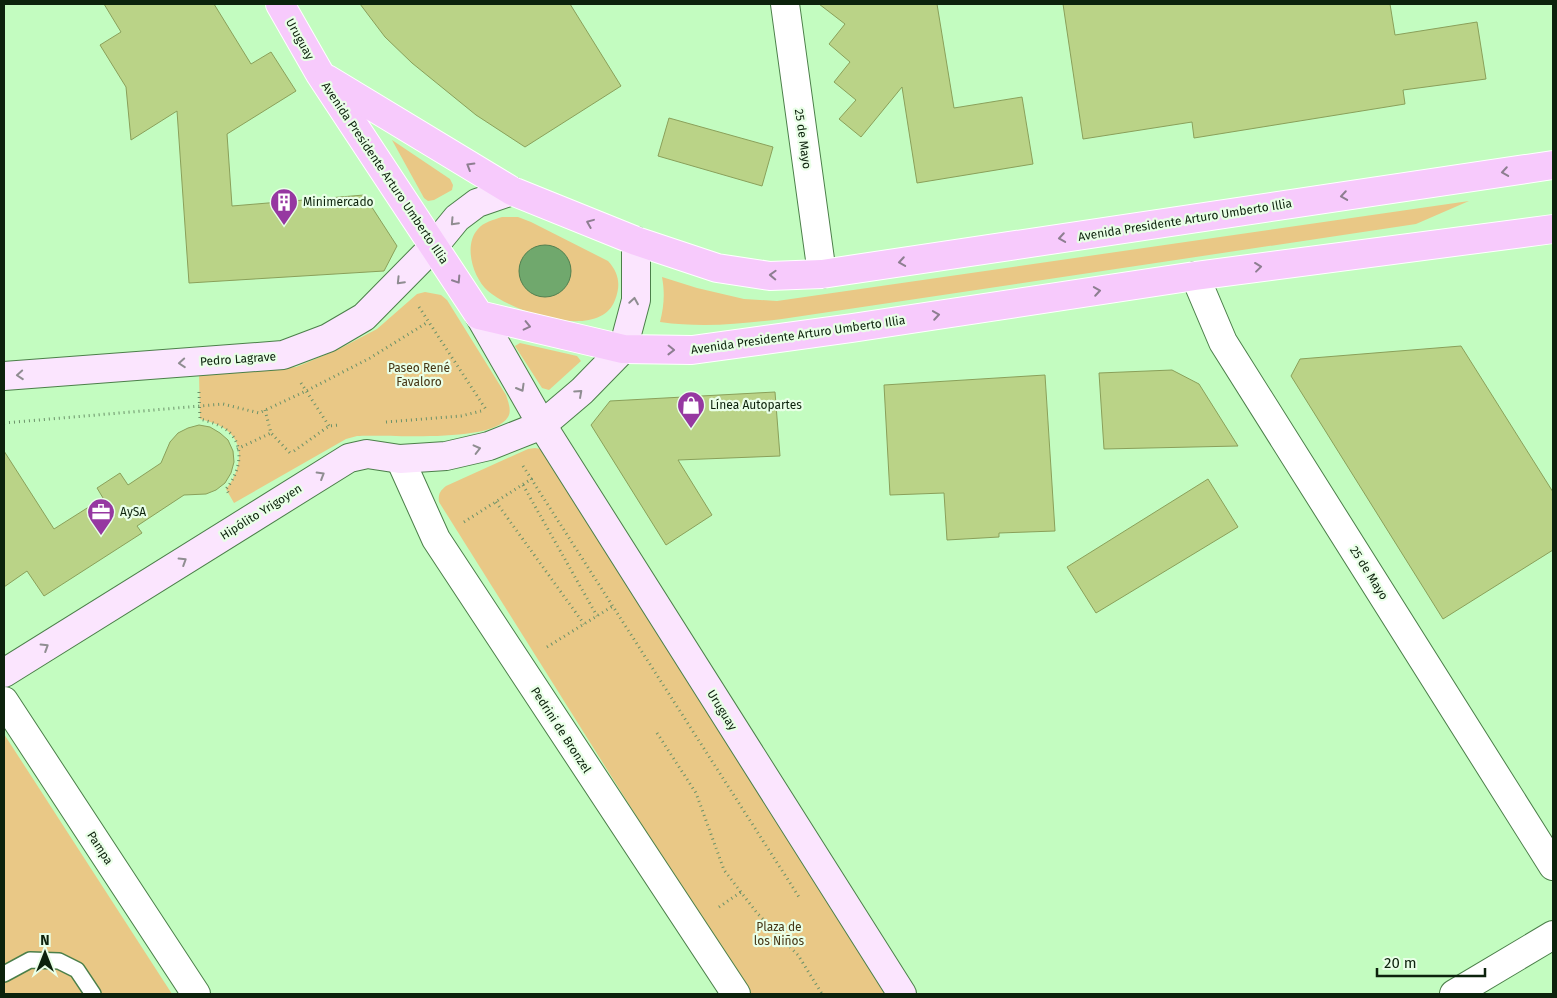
<svg xmlns="http://www.w3.org/2000/svg" width="1557" height="998" viewBox="0 0 1557 998" font-family="'Fira Sans',sans-serif">
	<style>
		.green { fill: #e9c886 }
		.water { fill: #70a86d; stroke: #528050 }
		.building { fill: #bad387; stroke: #8aa05a }
		.lines { fill: none; stroke-linecap: round; stroke-linejoin: round }
		.lane-casing { stroke: #4b7f49; stroke-width: 18 }
		.street-casing { stroke: #4b7f49; stroke-width: 30 }
		.secondary-casing { stroke: #4b7f49; stroke-width: 30 }
		.primary-casing { stroke: #fff; stroke-width: 30 }
		.path { stroke: #6a9168; stroke-width: 3; stroke-dasharray: 1 4; stroke-linecap: butt }
		.lane { stroke: #fff; stroke-width: 15 }
		.street { stroke: #fff; stroke-width: 28 }
		.secondary { stroke: #fbe5fe; stroke-width: 28 }
		.primary { stroke: #f7cafc; stroke-width: 28 }
		.oneway { stroke: #8d7e90 }
		.oneway2 { stroke: #8f8d91 }
		.labels { text-anchor: middle; stroke-width: 4.5; stroke-linejoin: round; paint-order: stroke }
		.street-label { font-size: 12px; fill: #0c220c; stroke: #e9ffe7 }
		.poi-label { font-size: 12px; fill: #0c220c; stroke: #e9ffe7; text-anchor: start }
		.park-label { font-size: 12px; fill: #463615; stroke: #e9ffe7 }
	</style>
	<rect width="100%" height="100%" fill="#c3fcc0"/>
	<g class="green">
		<path d="M392 140 450 179 453 185 452 190 434 200 428 201 424 198Z"/>
		<path d="M1469 201 1416 224 782 319C740 324 703 328 660 322 664 306 665 293 662 277L697 288 744 299 777 301Z"/>
		<path d="M502 217H518L531 222 608 261C619 273 621 285 615 300 600 342 512 312 488 291 473 278 463 245 478 229 484 222 493 220 502 217Z"/>
		<path d="M425 292 441 295 447 300 506 395C508 401 512 411 508 417 492 444 387 434 357 436L346 439 234 503 226 489C241 471 247 441 222 427 215 423 207 421 200 419L199 374 296 367 337 350 377 329 417 294Z"/>
		<path d="M520 343 577 356 581 361 549 390 542 388 515 346Z"/>
		<path d="M535 448 541 449 888 994H748L439 502C438 494 440 491 446 486L528 449Z"/>
		<path d="M4 734 172 994H4Z"/>
	</g>
	<circle class="water" cx="545" cy="271" r="26"/>
	<g class="building">
		<path d="M104 4H214L251 64 271 52 296 91 227 134 232 206 364 195 397 246 384 271 189 283 177 111 131 140 126 87 100 45 121 32Z"/>
		<path d="M360 4H570L621 86 525 147 476 115 412 63 385 37Z"/>
		<path d="M819 4H937L954 108 1022 97 1033 164 917 183 902 87 861 137 839 119 856 100 834 82 850 62 829 44 845 24Z"/>
		<path d="M1063 4H1390L1395 35 1477 22 1486 79 1403 90 1405 104 1194 138 1192 122 1083 139Z"/>
		<path d="M669 118 773 147 762 186 658 156Z"/>
		<path d="M1461 346 1553 492V550L1443 619 1291 376 1300 359Z"/>
		<path d="M1172 370 1199 384 1238 446 1104 449 1099 373Z"/>
		<path d="M1045 375 1055 531 999 533V537L947 540 944 493 890 495 884 385Z"/>
		<path d="M775 392 780 456 678 460 712 515 666 545 591 425 610 401Z"/>
		<path d="M199 425 210 427 220 433 228 440 233 451 234 462 231 473 225 483 216 490 206 494 184 495 137 526 142 533 44 596 27 571 4 587V451L54 529 103 498 97 488 120 473 128 485 161 463 170 442 178 433 188 428Z"/>
		<path d="M1208 479 1238 527 1096 613 1067 567Z"/>
	</g>
	<g class="lines">
		<g class="lane-casing">
			<path id="lane" d="M4 974 30 960 59 961 77 970 93 994"/>
		</g>
		<g class="street-casing">
			<g id="street">
				<path d="M785 4 822 274"/>
				<path d="M1195 276 1223 342 1553 866"/>
				<path d="M400 459 436 539 736 994"/>
				<path d="M4 701 196 994"/>
				<path d="M1454 994 1553 935"/>
			</g>
		</g>
		<g class="secondary-casing">
			<g id="secondary">
				<path d="M479 315 542 425 902 994"/>
				<path d="M4 376 283 355 328 338 364 317 434 246 457 218 477 203 512 191"/>
				<path d="M4 673 349 458 367 454 400 459 446 456 489 446 542 425 582 391 623 349 636 300V241"/>
			</g>
		</g>
		<g class="primary-casing">
			<g id="primary">
				<path d="M280 4 320 74 479 315 623 349 692 350 852 328 1195 276 1553 229"/>
				<path d="M327 79 512 191 636 241 717 268 770 276 822 274 1553 165"/>
			</g>
		</g>
		<g class="path">
			<path d="M419 307 487 411"/>
			<path d="M301 383 329 426"/>
			<path d="M199 392 200 419C207 421 215 423 222 427 247 441 241 471 226 489L229 494"/>
			<path d="M265 410 271 433 290 453"/>
			<path d="M386 422 461 416 481 411"/>
			<path d="M4 423 223 404 259 413 306 391 370 358 428 322"/>
			<path d="M237 449 271 433"/>
			<path d="M294 451 329 426 340 425"/>
			<path d="M523 466 799 897"/>
			<path d="M523 485 597 616"/>
			<path d="M496 502 584 624"/>
			<path d="M464 522 533 478"/>
			<path d="M547 647 613 606"/>
			<path d="M657 733 696 793 724 870 757 913 798 955 822 994"/>
			<path d="M719 907 741 892"/>
		</g>
		<use href="#lane" class="lane"/>
		<use href="#street" class="street"/>
		<use href="#secondary" class="secondary"/>
		<use href="#primary" class="primary"/>
	</g>
	<defs><path id="oneway-chevron" d="M-2-3.5L2.5 0L-2 3.5" fill="none" stroke-width="1.6" stroke-linecap="round" stroke-linejoin="round" transform="scale(1.25)"/></defs>
	<g class="oneway">
		<use href="#oneway-chevron" transform="translate(470 166) rotate(-149)"/>
		<use href="#oneway-chevron" transform="translate(1505 172) rotate(171)"/>
		<use href="#oneway-chevron" transform="translate(1344 196) rotate(171)"/>
		<use href="#oneway-chevron" transform="translate(590 223) rotate(-158)"/>
		<use href="#oneway-chevron" transform="translate(1062 238) rotate(171)"/>
		<use href="#oneway-chevron" transform="translate(902 262) rotate(171)"/>
		<use href="#oneway-chevron" transform="translate(1258 267) rotate(-7)"/>
		<use href="#oneway-chevron" transform="translate(773 275) rotate(-178)"/>
		<use href="#oneway-chevron" transform="translate(457 280) rotate(57)"/>
		<use href="#oneway-chevron" transform="translate(1097 291) rotate(-9)"/>
		<use href="#oneway-chevron" transform="translate(936 315) rotate(-9)"/>
		<use href="#oneway-chevron" transform="translate(527 326) rotate(13)"/>
		<use href="#oneway-chevron" transform="translate(671 350) rotate(1)"/>
	</g>
	<g class="oneway2">
		<use href="#oneway-chevron" transform="translate(454 222) rotate(133)"/>
		<use href="#oneway-chevron" transform="translate(400 281) rotate(134)"/>
		<use href="#oneway-chevron" transform="translate(634 301) rotate(-81)"/>
		<use href="#oneway-chevron" transform="translate(182 363) rotate(176)"/>
		<use href="#oneway-chevron" transform="translate(20 375) rotate(176)"/>
		<use href="#oneway-chevron" transform="translate(521 388) rotate(60)"/>
		<use href="#oneway-chevron" transform="translate(579 393) rotate(-42)"/>
		<use href="#oneway-chevron" transform="translate(477 449) rotate(-14)"/>
		<use href="#oneway-chevron" transform="translate(321 475) rotate(-31)"/>
		<use href="#oneway-chevron" transform="translate(183 561) rotate(-32)"/>
		<use href="#oneway-chevron" transform="translate(45 647) rotate(-32)"/>
	</g>
	<defs>
		<g id="building-pin" transform="scale(1.4375)"><path d="M0 17L-7.5 6A9.5 9.5 0 1 1 7.5 6Z" fill="#9638a1" stroke="#e9ffe7"/><path d="M-4-6H4V6H1V3H-1V6H-4ZM-2.5-4.3h1.7v1.8h-1.7ZM.8-4.3h1.7v1.8H.8ZM-2.5-1h1.7V.8h-1.7ZM.8-1h1.7V.8H.8Z" fill="#fff"/></g>
		<g id="shop-pin" transform="scale(1.4375)"><path d="M0 17L-7.5 6A9.5 9.5 0 1 1 7.5 6Z" fill="#9638a1" stroke="#e9ffe7"/><path d="M-5-2.5h2.3a2.7 3.5 0 0 1 5.4 0H5L5.5 6h-11ZM-1.5-2.5h3a1.5 2.3 0 0 0-3 0Z" fill="#fff"/></g>
		<g id="office-pin" transform="scale(1.4375)"><path d="M0 17L-7.5 6A9.5 9.5 0 1 1 7.5 6Z" fill="#9638a1" stroke="#e9ffe7"/><path d="M-6-3h4V-5.5h4V-3h4V5H-6ZM-1-4.5V-3h2v-1.5ZM-6 0V1H6V0Z" fill="#fff"/></g>
	</defs>
	<g fill-rule="evenodd">
		<use href="#building-pin" x="284" y="202"/>
		<use href="#shop-pin" x="691" y="405"/>
		<use href="#office-pin" x="101" y="512"/>
	</g>
	<g class="labels">
		<g class="street-label">
			<text transform="translate(300 39) rotate(61)" y="4">Uruguay</text>
			<text transform="translate(803 139) rotate(82)" y="4">25 de Mayo</text>
			<text transform="translate(385 173) rotate(56)" y="4">Avenida Presidente Arturo Umberto Illia</text>
			<text transform="translate(1185 220) rotate(-9)" y="4">Avenida Presidente Arturo Umberto Illia</text>
			<text transform="translate(798 335) rotate(-8)" y="4">Avenida Presidente Arturo Umberto Illia</text>
			<text transform="translate(238 359) rotate(-4)" y="4">Pedro Lagrave</text>
			<text transform="translate(261 512) rotate(-32)" y="4">Hipólito Yrigoyen</text>
			<text transform="translate(1369 573) rotate(58)" y="4">25 de Mayo</text>
			<text transform="translate(722 710) rotate(58)" y="4">Uruguay</text>
			<text transform="translate(561 730) rotate(57)" y="4">Pedrini de Bronzel</text>
			<text transform="translate(100 848) rotate(57)" y="4">Pampa</text>
		</g>
		<g class="poi-label">
			<text x="303" y="206">Minimercado</text>
			<text x="710" y="409">Línea Autopartes</text>
			<text x="120" y="516">AySA</text>
		</g>
		<g class="park-label">
			<text x="419" y="372">Paseo René<tspan x="419" dy="14">Favaloro</tspan></text>
			<text x="779" y="931">Plaza de<tspan x="779" dy="14">los Niños</tspan></text>
		</g>
	</g>
	<rect width="1557" height="998" fill="none" stroke="#0c220c" stroke-width="10"/>
	<g transform="translate(45 953)" stroke="#e9ffe7" stroke-width="4" paint-order="stroke">
	<path d="M0-4L9 19L0 12L-9 19Z" fill="#0c220c"/>
	<text y="-8" font-size="14" font-weight="bold" text-anchor="middle" fill="#0c220c">N</text>
	</g>
	<path d="M1377 968v8h108v-8" fill="none" stroke="#0c220c" stroke-width="2.5"/>
	<text x="1384" y="968" font-size="15" fill="#0c220c" stroke="#e9ffe7" stroke-width="4" paint-order="stroke">20 m</text>
</svg>
